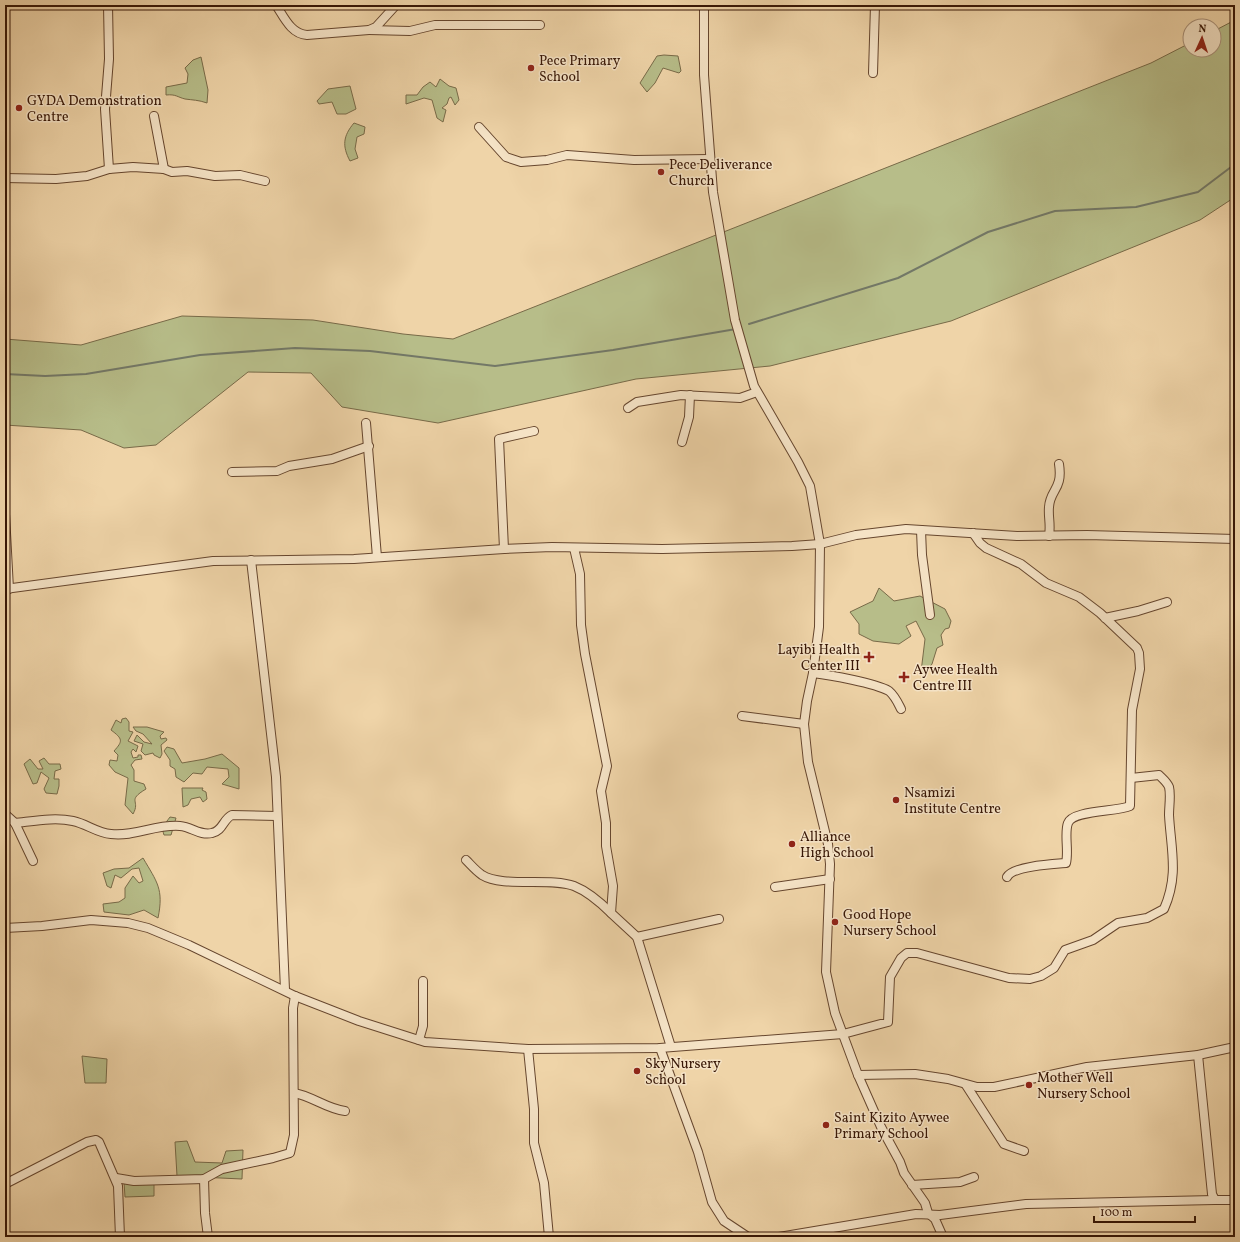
<svg xmlns="http://www.w3.org/2000/svg" width="1240" height="1242" viewBox="0 0 1240 1242" font-family="Vollkorn,serif">
	<style>
		.green { fill: #b7bd89; stroke: #786a48 }
		.lines { fill: none; stroke-linecap: round; stroke-linejoin: round }
		.stream { stroke: #737867; stroke-width: 2 }
		.minor-casing { stroke: #66462e; stroke-width: 10 }
		.minor { stroke: #f5e3c6; stroke-width: 8 }
		.poi-dot { fill: #8f2418; stroke: #f5e3c6; stroke-width: 1.5 }
		.labels { text-anchor: middle; stroke-width: 3; stroke-linejoin: round; paint-order: stroke }
		.poi-label { font-size: 14px; fill: #381706; stroke: #f5e3c6; text-anchor: start }
	</style>
	<rect width="100%" height="100%" fill="#efd4a8"/>
	<filter id="stains"><feTurbulence type="fractalNoise" baseFrequency=".005" numOctaves="4"/><feColorMatrix values="0 0 0 0 .2 0 0 0 0 .09 0 0 0 0 .02 0 0 0 .5 -.17"/></filter>
	<radialGradient id="worn" r=".72"><stop offset=".6" stop-color="#630" stop-opacity="0"/><stop offset="1" stop-color="#630" stop-opacity=".3"/></radialGradient>
	<g class="green">
		<path d="M1235 20V197L1200 220 951 321 770 366 636 379 438 423 342 407 311 373 248 372 156 445 124 448 81 430 5 425V339L81 345 182 316 313 320 403 334 453 339 1151 63 1190 43V50H1214V31Z"/>
		<path d="M664 55 678 56 681 71 679 73 663 68 655 83 647 92 640 83 657 56Z"/>
		<path d="M201 57 208 90 207 103C199 100 192 100 185 99 177 97 176 94 166 95V87L187 83 188 74 185 68 193 60Z"/>
		<path d="M440 79 449 86 456 88 459 100 455 105 451 97 449 98 447 104 442 108 446 110 443 122 437 118 432 100 424 98 406 104V95H417L423 87 430 82 436 87Z"/>
		<path d="M350 86 356 109 346 114H337L332 102 319 104 317 101 328 89Z"/>
		<path d="M354 123 365 127 364 134 357 137 355 149 358 158 350 161C342 146 343 136 354 123Z"/>
		<path d="M879 588 894 601 920 596 945 609 951 621 949 628 945 629 941 635 943 645 937 648 932 664 925 673 921 672 925 639 916 621 906 626 911 636 899 644 873 641 859 634V624L850 612 873 601Z"/>
		<path d="M126 718 129 722V731L133 732 128 741 138 746 136 752 133 749 131 752 133 758 138 757V755H141L142 759 135 760 131 765 134 770V781L144 784 146 789C126 801 141 800 133 814L125 805 128 778 115 772 109 765 110 760 117 761 118 755 114 751C123 741 123 739 111 730L116 720 121 723 122 719Z"/>
		<path d="M133 727H147L164 732 160 736 161 739 166 738 167 740 161 745 162 754 160 758 154 755 153 753 145 755 141 751 143 744 134 741 137 735 144 742 152 744 143 734 136 731Z"/>
		<path d="M167 747 174 749 182 763 205 759 222 754 239 768V789L222 784 229 777 228 769 207 767 202 774 193 773 184 782 176 777 175 769 170 766V760L164 751Z"/>
		<path d="M44 758 49 764H60L61 769 55 771 54 779H59V786L57 794 46 793 44 789 49 778 41 772 37 783 33 784 24 764 30 759 38 769H43L39 761Z"/>
		<path d="M182 788H203L202 790 206 792 207 799 203 802 200 797 191 799 188 805 183 807Z"/>
		<path d="M170 817 176 818 171 835H164C161 827 165 824 170 817Z"/>
		<path d="M143 858C157 882 164 889 158 918L144 910 129 915 104 912 103 904 119 902 125 898V888L133 876 139 883 143 881 139 868 132 869 121 878 115 875 111 888 107 886 103 873 114 869 129 868Z"/>
		<path d="M82 1056 107 1059 106 1083H85Z"/>
		<path d="M187 1141 195 1162 222 1163 226 1151 243 1150 242 1179 177 1176 175 1142Z"/>
		<path d="M154 1180V1196L125 1197 124 1182Z"/>
	</g>
	<g class="lines">
		<g class="stream">
			<path d="M749 324 898 278 988 232 1055 211 1136 207 1198 192 1235 164"/>
			<path d="M5 374 45 376 86 374 200 355 295 348 370 351 495 366 613 350 736 329"/>
		</g>
		<g class="minor-casing">
			<g id="minor">
				<path d="M108 5 109 59 105 109 109 169"/>
				<path d="M276 5C284 17 291 34 307 35L369 30 376 27 396 5"/>
				<path d="M704 5V75L713 192 735 320 754 386 798 462 810 486 820 544 819 627 813 673 807 701 804 724 808 762 828 844 830 864 826 972 835 1013 858 1075 881 1127 900 1162 904 1173 925 1203 928 1213 935 1219 943 1237"/>
				<path d="M369 30 410 31 435 25H540"/>
				<path d="M873 73 875 5"/>
				<path d="M154 116 164 169"/>
				<path d="M479 127 506 157 521 162 547 160 567 155 634 160 710 159"/>
				<path d="M5 178 56 179 87 176 109 169 133 167 164 169 172 172 187 171 215 176 240 175 265 181"/>
				<path d="M628 408 637 402 681 395 740 398 757 392"/>
				<path d="M366 423 377 557"/>
				<path d="M682 442 689 417 690 395"/>
				<path d="M232 472 277 471 289 466 332 459 369 446"/>
				<path d="M5 514 9 589"/>
				<path d="M921 530 922 555 930 615"/>
				<path d="M973 533 980 543 986 548 1021 564 1046 583 1079 597 1100 613 1137 648 1139 653 1140 669 1132 710 1130 806C1117 812 1073 810 1068 823 1064 833 1069 851 1066 863 1054 864 1013 866 1007 877"/>
				<path d="M1049 536C1051 524 1048 517 1049 507 1050 489 1063 490 1059 464"/>
				<path d="M574 548 580 574 581 625 585 654 607 766 601 791 606 823V846L613 886 611 913 637 937 671 1047"/>
				<path d="M504 549 499 439 534 431"/>
				<path d="M251 560 276 777 285 990"/>
				<path d="M5 589 213 561 354 559 504 549 552 547 662 549 792 546 820 544 856 535 906 529 1017 536 1087 535 1235 539"/>
				<path d="M1105 618 1138 611 1167 602"/>
				<path d="M813 673C830 675 875 683 889 691 895 696 898 703 901 709"/>
				<path d="M742 716 804 724"/>
				<path d="M5 814 15 823 33 861"/>
				<path d="M15 823C34 821 55 817 73 821 87 824 97 833 111 834 134 837 156 824 180 826 192 827 200 836 212 833 223 831 223 819 232 815L277 816"/>
				<path d="M466 860C471 865 476 871 482 875 503 888 550 877 574 886 589 892 600 902 611 913"/>
				<path d="M775 887 830 879"/>
				<path d="M5 928 42 926 91 920 128 923 148 928 189 945 295 996 359 1021 425 1042 528 1049 660 1048 843 1034 888 1022 890 977 901 958 907 953H917L1009 978 1030 979 1041 976 1054 968 1065 950 1093 940 1118 923 1147 918 1164 909C1179 875 1171 850 1169 815 1169 806 1171 795 1169 787 1167 782 1163 779 1159 775L1131 778"/>
				<path d="M637 937 719 919"/>
				<path d="M419 1040 423 1026V981"/>
				<path d="M660 1048 698 1152 712 1202 724 1221 748 1237"/>
				<path d="M528 1049 534 1109V1143L544 1183 549 1237"/>
				<path d="M1198 1055 1212 1194 1215 1200H1235"/>
				<path d="M858 1075 915 1074 948 1079 977 1087H994L1087 1067 1198 1055 1235 1047"/>
				<path d="M966 1085 1004 1144 1024 1151"/>
				<path d="M294 1093C312 1096 327 1109 345 1111"/>
				<path d="M116 1178 134 1181 204 1179 222 1169 273 1158 290 1153 294 1135 293 1008 295 996"/>
				<path d="M204 1179 205 1213 208 1237"/>
				<path d="M5 1184 87 1142 96 1140 99 1142 118 1186 120 1237"/>
				<path d="M912 1185 960 1182 974 1177"/>
				<path d="M779 1237 916 1214 940 1215 1026 1204 1215 1200"/>
			</g>
		</g>
		<use href="#minor" class="minor"/>
	</g>
	<g class="poi-dot">
		<circle cx="531" cy="68" r="4"/>
		<circle cx="19" cy="108" r="4"/>
		<circle cx="661" cy="172" r="4"/>
		<path d="M867 651h4v4h4v4h-4v4h-4v-4h-4v-4h4z"/>
		<path d="M902 671h4v4h4v4h-4v4h-4v-4h-4v-4h4z"/>
		<circle cx="896" cy="800" r="4"/>
		<circle cx="792" cy="844" r="4"/>
		<circle cx="835" cy="922" r="4"/>
		<circle cx="637" cy="1071" r="4"/>
		<circle cx="1029" cy="1085" r="4"/>
		<circle cx="826" cy="1125" r="4"/>
	</g>
	<g class="labels">
		<g class="poi-label">
			<text x="539" y="65">Pece Primary<tspan x="539" dy="16">School</tspan></text>
			<text x="27" y="105">GYDA Demonstration<tspan x="27" dy="16">Centre</tspan></text>
			<text x="669" y="169">Pece Deliverance<tspan x="669" dy="16">Church</tspan></text>
			<text x="860" y="654" text-anchor="end">Layibi Health<tspan x="860" dy="16">Center III</tspan></text>
			<text x="913" y="674">Aywee Health<tspan x="913" dy="16">Centre III</tspan></text>
			<text x="904" y="797">Nsamizi<tspan x="904" dy="16">Institute Centre</tspan></text>
			<text x="800" y="841">Alliance<tspan x="800" dy="16">High School</tspan></text>
			<text x="843" y="919">Good Hope<tspan x="843" dy="16">Nursery School</tspan></text>
			<text x="645" y="1068">Sky Nursery<tspan x="645" dy="16">School</tspan></text>
			<text x="1037" y="1082">Mother Well<tspan x="1037" dy="16">Nursery School</tspan></text>
			<text x="834" y="1122">Saint Kizito Aywee<tspan x="834" dy="16">Primary School</tspan></text>
		</g>
	</g>
	<rect width="1240" height="1242" fill="none" stroke="#efd4a8" stroke-width="20"/>
	<rect x="6" y="6" width="1228" height="1230" fill="none" stroke="#381706" stroke-width="2"/>
	<rect x="10" y="10" width="1220" height="1222" fill="none" stroke="#381706"/>
	<g transform="translate(1202 38) rotate(3)"><circle r="19" fill="#f5e3c6" stroke="#a99179"/>
	<path d="M0-3L7 15L0 10L-7 15Z" fill="#8f2418"/>
	<text y="-6" font-size="11" font-weight="bold" text-anchor="middle" fill="#381706">N</text>
	</g>
	<path d="M1094 1216v6h101v-6" fill="none" stroke="#381706" stroke-width="2"/>
	<text x="1100" y="1216" font-size="12" fill="#381706" stroke="#f5e3c6" stroke-width="3" paint-order="stroke">100 m</text>
	<rect width="100%" height="100%" filter="url(#stains)"/>
	<rect width="100%" height="100%" fill="url(#worn)"/>
</svg>
